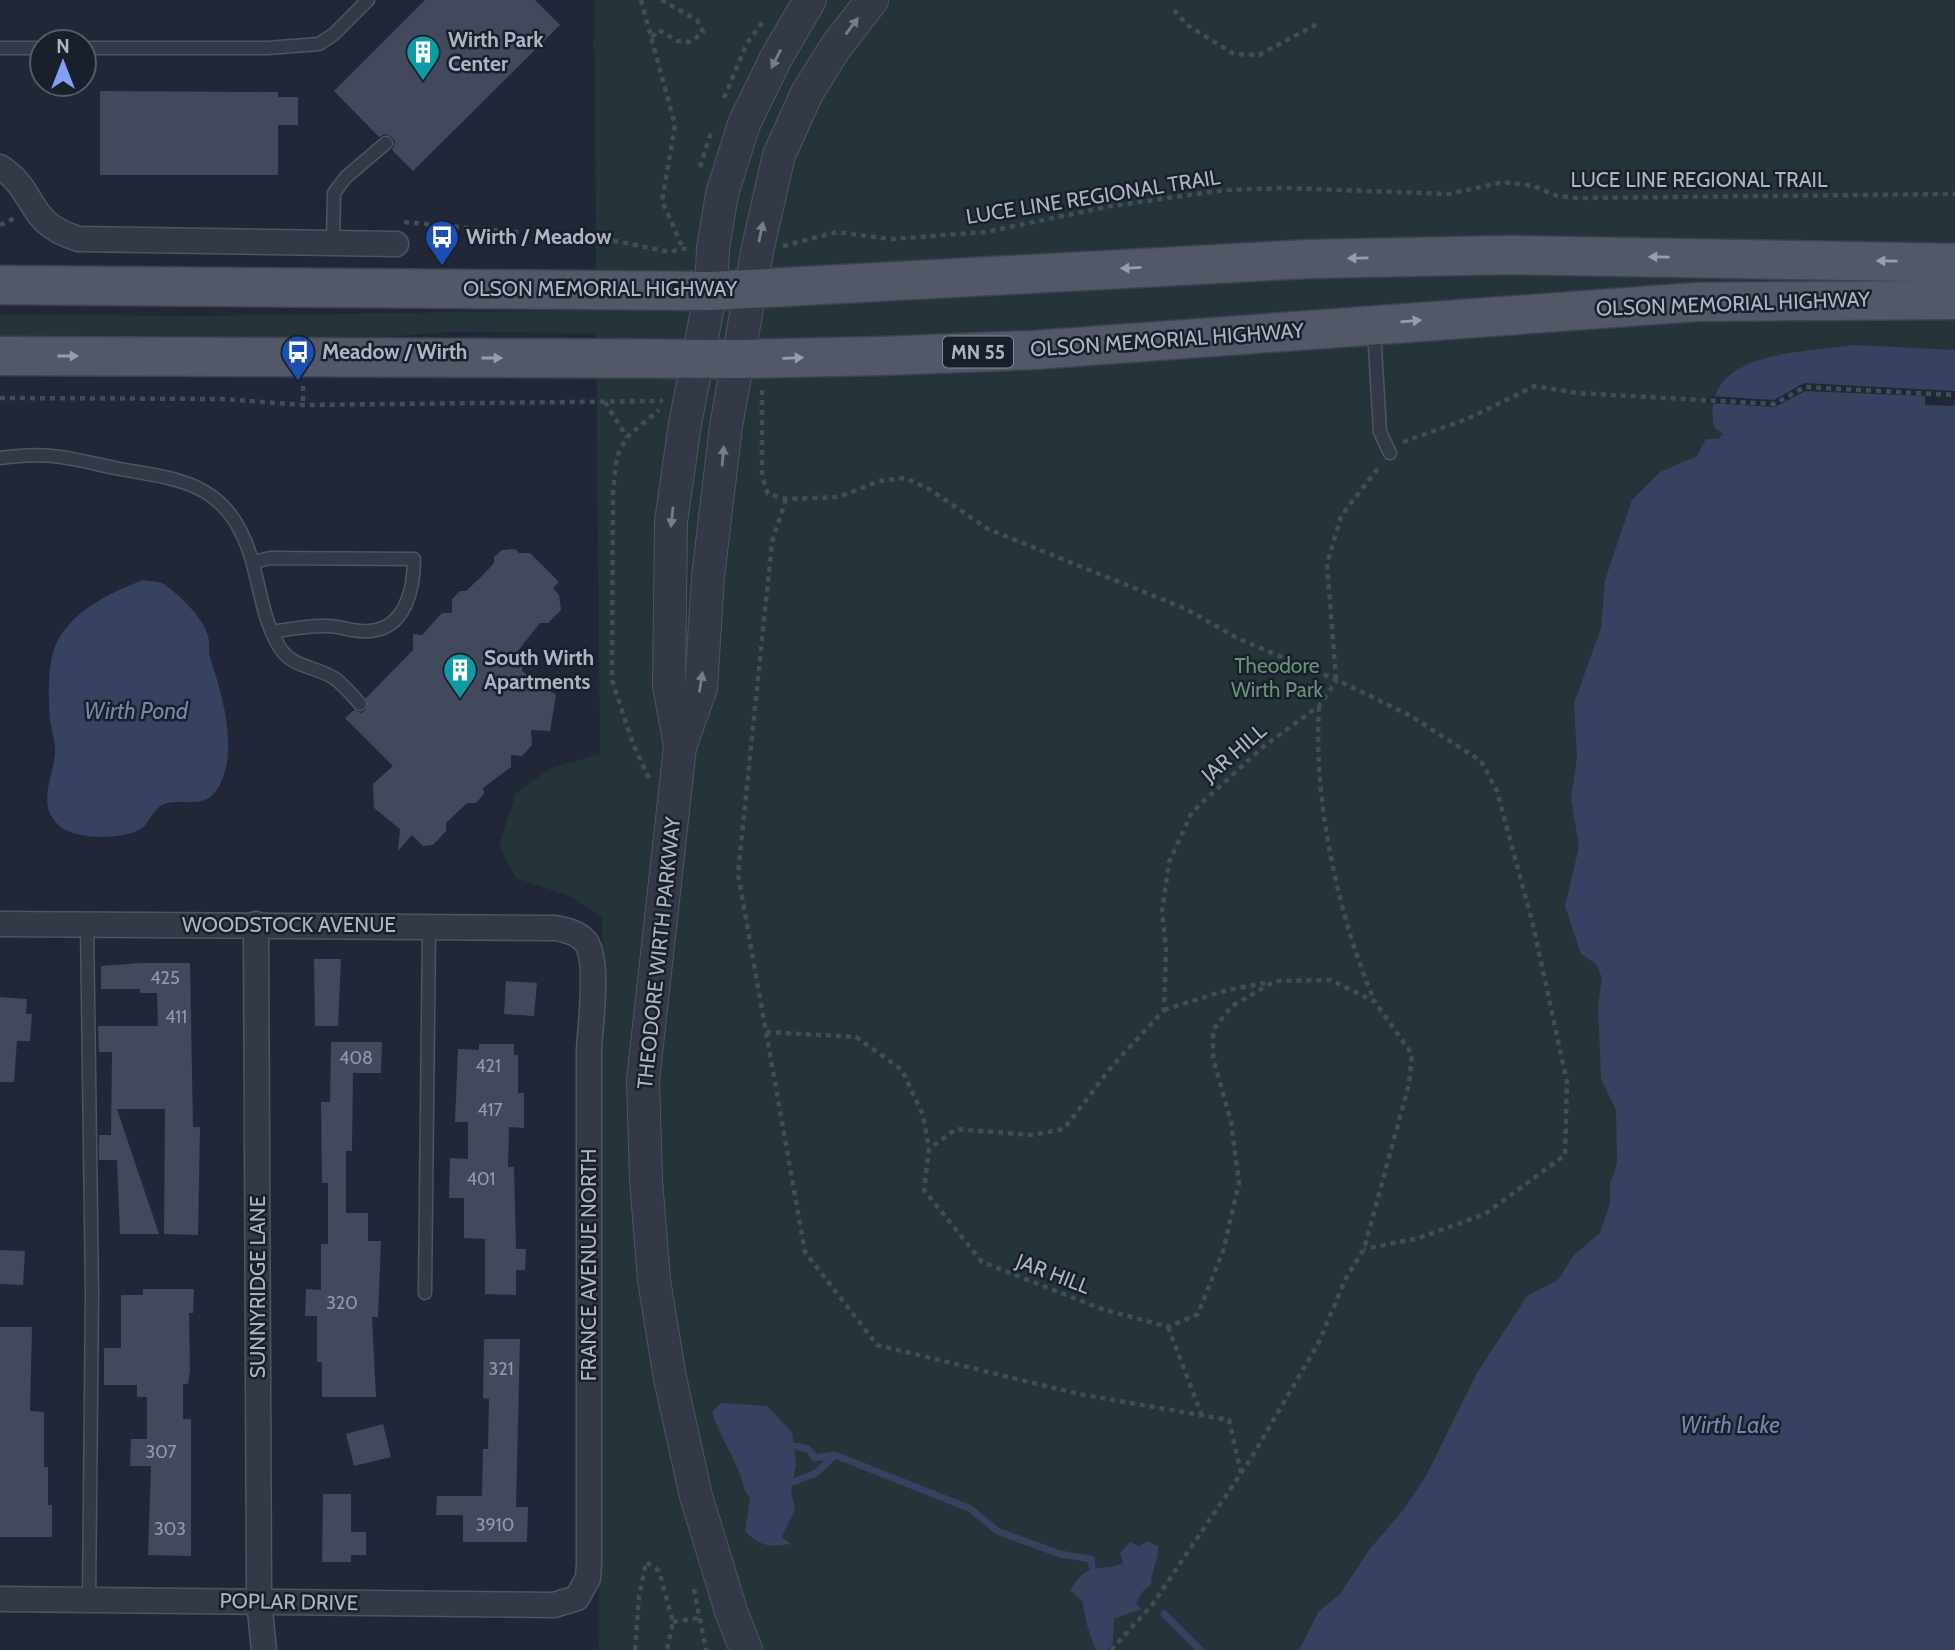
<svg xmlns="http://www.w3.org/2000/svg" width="1955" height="1650" viewBox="0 0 1955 1650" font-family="Cabin,sans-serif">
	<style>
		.green { fill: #243439 }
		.water { fill: #36425f }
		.pier { fill: #212737 }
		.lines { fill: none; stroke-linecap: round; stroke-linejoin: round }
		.stream { stroke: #36425f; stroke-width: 7 }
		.building { fill: #42495c }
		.service-casing { stroke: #4f5462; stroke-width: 15 }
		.minor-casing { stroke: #4f5462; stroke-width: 27 }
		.tertiary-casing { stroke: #4f5462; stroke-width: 34 }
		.primary-casing { stroke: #3e4251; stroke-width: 41 }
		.path { stroke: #404f55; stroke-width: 4.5; stroke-dasharray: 5 5; stroke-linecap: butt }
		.service { stroke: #343947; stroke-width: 12 }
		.minor { stroke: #343947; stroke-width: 24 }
		.tertiary { stroke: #343947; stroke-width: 32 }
		.primary { stroke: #525867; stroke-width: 38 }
		.oneway { fill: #777d8c }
		.oneway2 { fill: #979dad }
		.labels { text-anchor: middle; stroke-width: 5; stroke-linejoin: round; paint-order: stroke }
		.number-label { font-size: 18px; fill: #9399aa }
		.shield { fill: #1a1f2c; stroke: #828796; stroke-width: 2 }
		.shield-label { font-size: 19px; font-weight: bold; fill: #aeb4c4 }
		.poi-label { font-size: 21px; font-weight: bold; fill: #aeb4c4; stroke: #1a1f2c; text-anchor: start }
		.street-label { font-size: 21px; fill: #aeb4c4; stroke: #1a1f2c }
		.park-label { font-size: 21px; fill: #679478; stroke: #1a1f2c }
		.water-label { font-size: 23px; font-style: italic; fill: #7786ab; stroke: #1a1f2c }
	</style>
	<rect width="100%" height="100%" fill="#212737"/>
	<path class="green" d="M595 0H1955V1650H599L602 918 572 897 516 878 499 846 516 793 551 768 600 754 596 333 452 332 313 342 0 340V314L197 316 596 310 595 57 593 51Z"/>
	<g class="water">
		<path d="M1854 345 1955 350V1650H1299L1319 1611 1340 1594 1369 1550 1404 1509 1426 1476 1477 1373 1527 1296 1559 1279 1573 1256 1600 1233 1610 1204V1183L1617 1164 1616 1110 1601 1079 1598 1006 1602 978 1596 964 1581 954 1565 906 1579 847 1571 798 1577 758 1574 703 1601 628 1605 580 1632 500 1660 472 1697 456 1706 439H1718L1723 434 1714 427C1699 350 1801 353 1854 345Z"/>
		<path d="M143 580C149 581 159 581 164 584 179 595 203 617 208 636 210 643 208 650 210 657 222 695 241 754 216 791 202 812 173 794 158 808 151 814 148 824 141 829 124 839 85 839 68 831 58 827 51 818 48 808 44 787 55 770 55 750 55 739 51 729 50 719 48 697 47 659 58 640 75 609 112 592 143 580Z"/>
		<path d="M721 1403 767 1406 792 1432 796 1464 791 1491 795 1509 782 1537 791 1544C770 1547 760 1547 745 1531L750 1498C743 1490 744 1486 741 1477 733 1454 719 1435 712 1412Z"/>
		<path d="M1147 1541 1158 1546C1159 1560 1151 1570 1151 1585L1143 1591 1136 1603 1141 1609 1114 1619 1113 1642 1108 1650H1096C1090 1635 1084 1619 1083 1602L1070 1590C1089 1561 1094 1572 1123 1564L1120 1553 1130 1542 1139 1546Z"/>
	</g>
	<path class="pier" d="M1804 383 1955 391V399L1954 406 1925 405V396L1805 391 1775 407 1707 403 1709 396 1774 400Z"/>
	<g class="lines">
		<g class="stream">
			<path d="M794 1446 808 1449 815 1458 834 1455"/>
			<path d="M793 1482 816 1473 835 1455 971 1509 997 1531 1060 1554 1091 1559 1092 1566"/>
			<path d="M1164 1614 1200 1650"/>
		</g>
	</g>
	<g class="building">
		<path d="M425 0H535L560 25 413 171 392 150 395 142 392 137 385 134 379 137 334 91Z"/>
		<path d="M100 91 278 92V97H298V125H278V175H100Z"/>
		<path d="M515 549 519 553H530L559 582 553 588 559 595 561 610 548 623H540L513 657 522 665V671L556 695 550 731 531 730 532 745 522 756 511 755V767L483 788 484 794 476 803H467L446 823V831L433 845 423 846 412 835 398 851 400 829 374 808 373 784 393 766 345 718 354 710 361 713 366 710V698L413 650V634L422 635 442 613H452V599L460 591H466L484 574 494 563V557L502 550Z"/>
		<path d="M314 959H341L338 1026H315Z"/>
		<path d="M141 963H190L193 1127H200L198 1235 164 1234 165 1109H117L159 1234H120L117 1160H99V1135H111L112 1052H99L98 1026H158L157 993H140V989H101V966Z"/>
		<path d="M506 981 537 983 534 1016 504 1014Z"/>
		<path d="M0 997 27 999 26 1014H32L30 1041H17L14 1082H0Z"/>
		<path d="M331 1042H382L381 1073H353L352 1151H346V1213H368V1241H381L378 1317H372L376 1397H322V1362H317V1316H305L306 1289 321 1290V1244H328V1183H322L321 1102H330Z"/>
		<path d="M479 1044H514V1055H518V1093H524V1128L509 1127 508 1167H514L516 1249H526L525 1270H516V1295L485 1294V1239L464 1238V1198H449L450 1158 468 1159V1122H455L458 1049 479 1050Z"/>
		<path d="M0 1250 25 1251 23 1285 0 1284Z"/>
		<path d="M143 1289H194L193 1313H189L190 1371 188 1384H183V1419H191V1556L148 1555 151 1466H130L131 1439H147V1397H137V1385H104V1348H121V1295H143Z"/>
		<path d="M0 1327H32L30 1411 44 1412V1467H48V1505H52V1537H0Z"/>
		<path d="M484 1339H520L516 1507H528L527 1542H463V1515H436L437 1496H482L483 1449H488L489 1399 483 1398Z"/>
		<path d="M383 1424 391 1457 354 1466 346 1434Z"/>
		<path d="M323 1494H351V1532H366V1555H351V1562H322Z"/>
	</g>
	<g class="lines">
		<g class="service-casing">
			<g id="service">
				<path d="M0 48H42"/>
				<path d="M84 48H267L319 44 334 34 368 0"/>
				<path d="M333 244 334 193 346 177 386 143"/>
				<path d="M1374 330 1380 432 1390 453"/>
				<path d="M0 458C49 451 68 458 115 468 165 478 215 478 241 532 260 569 258 613 280 648 293 668 315 666 334 678 344 685 352 695 360 704"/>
				<path d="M254 562 270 558 414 559C414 588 406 628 370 631 355 633 341 626 327 626 309 625 290 629 272 632"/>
				<path d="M87 924 92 1294 89 1600"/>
				<path d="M425 1293 429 927"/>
			</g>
		</g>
		<g class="minor-casing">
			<g id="minor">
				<path d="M0 167C39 192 24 223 79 239L396 244"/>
				<path d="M0 924 555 928C565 930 577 932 585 941 600 959 590 1026 589 1050V1563L588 1578 577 1598 554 1605 0 1599"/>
				<path d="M256 924 259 1601 264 1650"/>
			</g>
		</g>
		<g class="tertiary-casing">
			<g id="tertiary">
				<path d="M680 746 669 686 671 522 685 424 711 291 713 248 722 194 744 124 776 58 810 0"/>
				<path d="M746 1650 731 1611 696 1496 670 1378 654 1280 646 1180 643 1080 680 747 701 688 708 577 726 426 758 247 779 155 807 93 835 48 872 0"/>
			</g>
		</g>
		<g class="primary-casing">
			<g id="primary">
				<path d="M0 285 711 291 1309 259 1510 255 1955 263"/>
				<path d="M0 356 738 359 881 356 1034 350 1697 302 1955 300"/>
			</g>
		</g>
		<g class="path">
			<path d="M641 0 675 125 662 201 683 248"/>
			<path d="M1174 10 1187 25 1234 54 1259 55 1317 24"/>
			<path d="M652 37 659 30 677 41 691 42 703 32 697 20 661 0"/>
			<path d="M724 98 747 43 765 19"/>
			<path d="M700 167 712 129"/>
			<path d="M404 222 615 241 670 252 687 248"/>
			<path d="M0 225 17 217"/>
			<path d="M783 246 837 232 891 239 986 232 1111 206 1225 190 1286 188 1449 194 1503 182 1534 186 1557 196 1578 198 1955 194"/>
			<path d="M303 386V405"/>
			<path d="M762 390V476L768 494 786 499 839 497 879 481 905 478 929 489 988 529 1186 609 1239 639 1337 680 1411 716 1481 761 1497 791 1533 925 1567 1082 1565 1155 1485 1214 1419 1238 1364 1249"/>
			<path d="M0 398 222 399 303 405 663 401"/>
			<path d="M605 402 627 437"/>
			<path d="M1403 442 1467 419 1535 386 1577 393 1774 404 1805 387 1955 395"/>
			<path d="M786 499 772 542 738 874 805 1252 877 1345 1079 1394 1229 1420 1241 1473"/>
			<path d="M1336 679 1327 564 1341 516 1380 466"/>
			<path d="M1319 707C1313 798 1338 918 1375 1002"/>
			<path d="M649 778 633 744 612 680 613 491 617 456 627 437 659 410"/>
			<path d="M1164 1010 1227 990 1270 982"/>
			<path d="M766 1032 856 1037 902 1070 923 1115 929 1149"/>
			<path d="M1168 1327 1201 1413"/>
			<path d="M694 1589 706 1650"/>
			<path d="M673 1622 700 1618"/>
			<path d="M635 1650 639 1597 646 1562 659 1571 673 1622 667 1650"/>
			<path d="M1111 1650 1152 1605 1250 1460 1318 1344 1346 1278 1364 1249 1409 1084 1412 1054 1375 1002 1331 980 1275 981 1232 1006 1213 1030V1058L1231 1122 1239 1183 1223 1251 1198 1314 1168 1327 1102 1309 982 1262 924 1190 929 1149 956 1129 1031 1135 1064 1129 1112 1066 1164 1010 1166 949 1162 912 1169 862 1192 812 1264 746 1319 706 1337 680"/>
		</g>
		<use href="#service" class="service"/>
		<use href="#minor" class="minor"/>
		<use href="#tertiary" class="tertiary"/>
		<use href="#primary" class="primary"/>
	</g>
	<defs><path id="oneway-solid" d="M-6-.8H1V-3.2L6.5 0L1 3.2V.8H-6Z" transform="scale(1.75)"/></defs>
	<g class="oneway">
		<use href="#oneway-solid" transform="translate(852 26) rotate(-53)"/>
		<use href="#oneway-solid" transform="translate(776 59) rotate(117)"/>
		<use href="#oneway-solid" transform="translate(761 232) rotate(-78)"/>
		<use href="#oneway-solid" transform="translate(723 456) rotate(-85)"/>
		<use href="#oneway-solid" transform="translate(672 517) rotate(96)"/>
		<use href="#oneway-solid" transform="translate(701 682) rotate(-81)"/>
	</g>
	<g class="oneway2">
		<use href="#oneway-solid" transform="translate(1659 257) rotate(-179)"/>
		<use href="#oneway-solid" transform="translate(1358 258) rotate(179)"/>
		<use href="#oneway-solid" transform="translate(1887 261) rotate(-179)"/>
		<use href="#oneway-solid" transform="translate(1131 268) rotate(177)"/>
		<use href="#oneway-solid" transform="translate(1411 321) rotate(-5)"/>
		<use href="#oneway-solid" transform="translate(68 356)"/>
		<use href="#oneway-solid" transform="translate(492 358)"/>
		<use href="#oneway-solid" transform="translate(793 358) rotate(-2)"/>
	</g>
	<defs>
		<g id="building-pin" transform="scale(1.75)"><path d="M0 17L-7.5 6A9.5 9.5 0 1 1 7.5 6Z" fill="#0f9aa8" stroke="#1a1f2c"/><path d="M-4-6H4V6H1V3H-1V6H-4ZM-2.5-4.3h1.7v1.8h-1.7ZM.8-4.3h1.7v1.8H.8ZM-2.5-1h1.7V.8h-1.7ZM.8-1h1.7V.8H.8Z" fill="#fff"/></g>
		<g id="bus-pin" transform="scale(1.75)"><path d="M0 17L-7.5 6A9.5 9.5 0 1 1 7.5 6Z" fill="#1a4fb4" stroke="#1a1f2c"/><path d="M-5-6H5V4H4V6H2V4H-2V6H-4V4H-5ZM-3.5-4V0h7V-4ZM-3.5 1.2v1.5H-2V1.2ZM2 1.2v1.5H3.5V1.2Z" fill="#fff"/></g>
	</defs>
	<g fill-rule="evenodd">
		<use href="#building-pin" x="423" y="52"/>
		<use href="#bus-pin" x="442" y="237"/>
		<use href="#bus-pin" x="298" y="352"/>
		<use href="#building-pin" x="460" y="670"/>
	</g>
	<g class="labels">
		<g class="number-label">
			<text x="165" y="984">425</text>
			<text x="176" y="1023">411</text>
			<text x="356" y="1064">408</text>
			<text x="488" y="1072">421</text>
			<text x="490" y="1116">417</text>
			<text x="481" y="1185">401</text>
			<text x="342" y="1309">320</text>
			<text x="501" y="1375">321</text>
			<text x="161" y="1458">307</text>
			<text x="495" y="1531">3910</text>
			<text x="170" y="1535">303</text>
		</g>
		<rect class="shield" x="943" y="336.5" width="70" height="31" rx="5"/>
		<g class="shield-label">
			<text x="978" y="359">MN 55</text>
		</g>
		<g class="poi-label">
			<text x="448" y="47">Wirth Park<tspan x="448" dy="24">Center</tspan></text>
			<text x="466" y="244">Wirth / Meadow</text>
			<text x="322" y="359">Meadow / Wirth</text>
			<text x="484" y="665">South Wirth<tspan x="484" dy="24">Apartments</tspan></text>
		</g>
		<g class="street-label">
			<text x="1699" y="187">LUCE LINE REGIONAL TRAIL</text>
			<text transform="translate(1093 197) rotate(-9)" y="7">LUCE LINE REGIONAL TRAIL</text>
			<text x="600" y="296">OLSON MEMORIAL HIGHWAY</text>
			<text transform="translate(1733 304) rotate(-2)" y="7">OLSON MEMORIAL HIGHWAY</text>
			<text transform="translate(1167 340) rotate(-4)" y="7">OLSON MEMORIAL HIGHWAY</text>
			<text transform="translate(1234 753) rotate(-41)" y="7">JAR HILL</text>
			<text x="289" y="932">WOODSTOCK AVENUE</text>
			<text transform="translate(659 953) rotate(-84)" y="7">THEODORE WIRTH PARKWAY</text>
			<text transform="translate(589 1265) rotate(-90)" y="7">FRANCE AVENUE NORTH</text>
			<text transform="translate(1053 1274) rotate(21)" y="7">JAR HILL</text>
			<text transform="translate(258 1287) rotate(-90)" y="7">SUNNYRIDGE LANE</text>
			<text transform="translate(289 1602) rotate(1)" y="7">POPLAR DRIVE</text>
		</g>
		<g class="park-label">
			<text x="1277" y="673">Theodore<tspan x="1277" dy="24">Wirth Park</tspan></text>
		</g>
		<g class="water-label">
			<text x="136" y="719">Wirth Pond</text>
			<text x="1730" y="1433">Wirth Lake</text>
		</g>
	</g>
	<g transform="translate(63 63)"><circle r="33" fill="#1a1f2c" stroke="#555b69" stroke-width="2"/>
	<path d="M0-5L12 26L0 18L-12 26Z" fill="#839ef4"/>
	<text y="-10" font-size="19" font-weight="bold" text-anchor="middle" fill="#aeb4c4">N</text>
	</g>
</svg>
